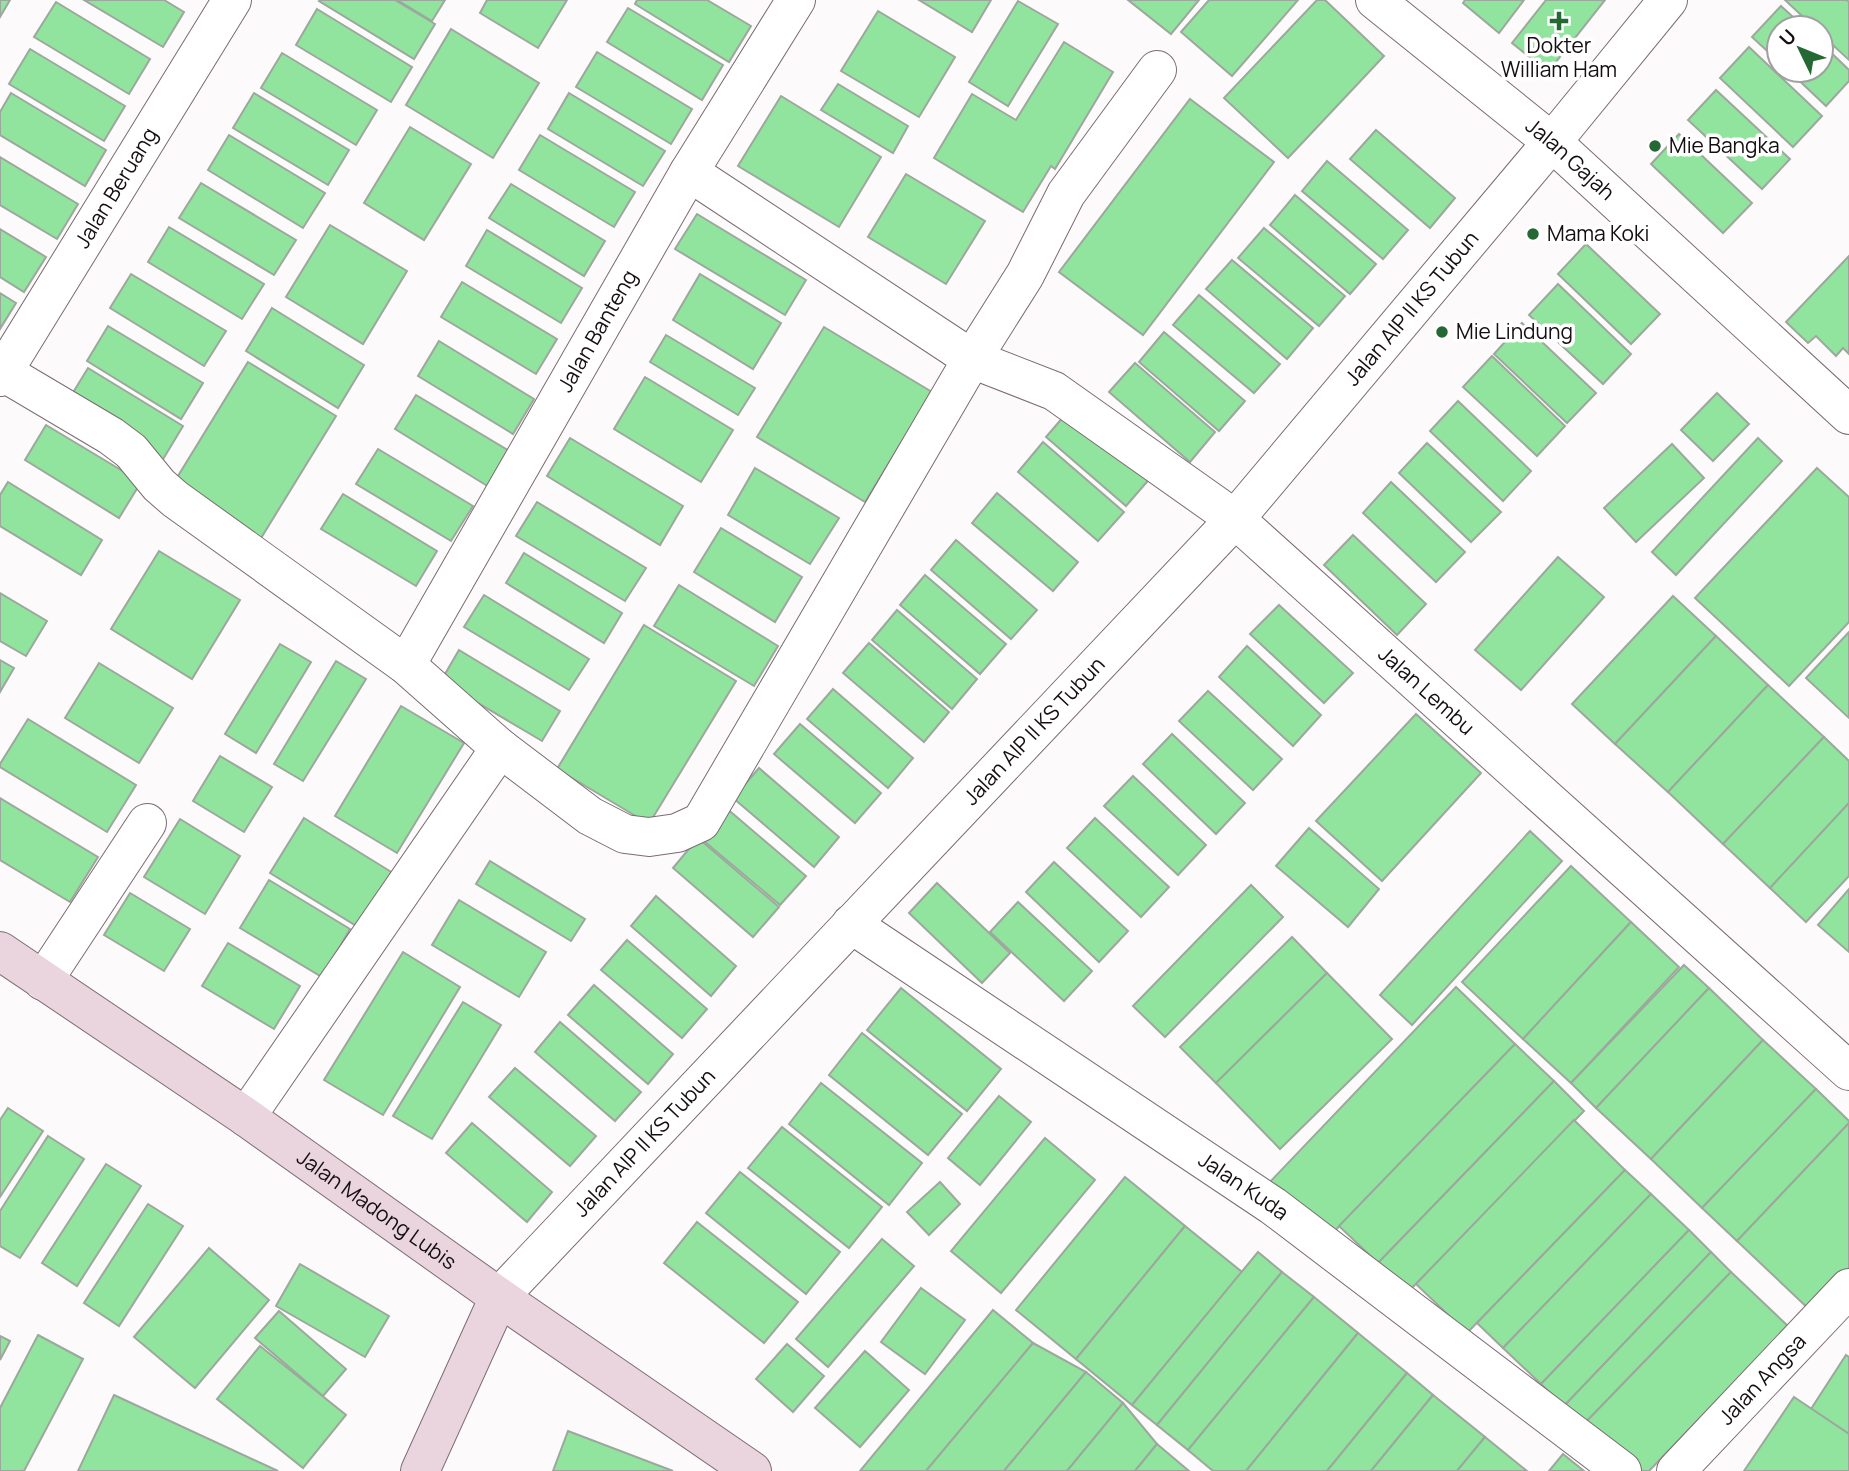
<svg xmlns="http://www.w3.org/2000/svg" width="1849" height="1471" viewBox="0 0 1849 1471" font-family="Manrope,sans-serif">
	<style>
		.building { fill: #91e49d; stroke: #9ca89d; stroke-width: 2 }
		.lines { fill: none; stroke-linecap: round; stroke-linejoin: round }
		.street-casing { stroke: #7b6c72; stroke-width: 40 }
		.secondary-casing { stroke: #7b6c72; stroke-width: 40 }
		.street { stroke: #fff; stroke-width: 38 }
		.secondary { stroke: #ead5df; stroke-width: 38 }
		.poi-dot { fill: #246833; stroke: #fff; stroke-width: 2.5 }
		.labels { text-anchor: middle; stroke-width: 7; stroke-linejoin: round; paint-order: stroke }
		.poi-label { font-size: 21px; fill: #140e11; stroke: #fff; text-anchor: start }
		.street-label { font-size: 21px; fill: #140e11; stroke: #fff }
	</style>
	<rect width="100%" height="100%" fill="#fdfafb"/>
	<g class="building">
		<path d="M0 0H10L0 17Z"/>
		<path d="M84 0H164L184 12 163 47Z"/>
		<path d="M320 0H395L435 24 414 59 319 1Z"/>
		<path d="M397 0H445L432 21Z"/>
		<path d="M487 0H567L538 48 480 13Z"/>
		<path d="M637 0H707L751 26 729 62 635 4Z"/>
		<path d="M919 0H991L972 32Z"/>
		<path d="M1128 0H1199L1171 34Z"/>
		<path d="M1209 0H1298L1232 76 1181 32Z"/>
		<path d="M1317 0H1325L1384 56 1288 158 1224 98Z"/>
		<path d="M1465 0H1524L1499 33 1463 3Z"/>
		<path d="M1546 0H1605L1548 72 1512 43Z"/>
		<path d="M1785 0H1847L1849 2V60L1821 34V28H1815Z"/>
		<path d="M1018 1 1058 24 1008 106 969 82Z"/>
		<path d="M56 2 150 59 129 94 34 37Z"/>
		<path d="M1781 6 1805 28H1779V62L1752 37Z"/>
		<path d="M628 8 723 65 702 100 607 42Z"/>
		<path d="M317 9 412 67 391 102 296 45Z"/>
		<path d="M878 11 955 57 919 117 841 71Z"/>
		<path d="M451 29 539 83 493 158 406 105Z"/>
		<path d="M1064 42 1113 72 1055 169 1051 166 1023 212 934 158 972 94 1016 120Z"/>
		<path d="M1821 43 1849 70V81L1826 106 1788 70H1821Z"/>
		<path d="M1749 47 1822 116 1793 147 1720 78Z"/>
		<path d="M30 49 125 106 104 141 9 84Z"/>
		<path d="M597 52 692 109 671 144 576 87Z"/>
		<path d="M282 53 377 110 356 145 261 88Z"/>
		<path d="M838 84 908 126 893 153 821 110Z"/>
		<path d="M1716 90 1790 159 1762 189 1688 120Z"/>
		<path d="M11 93 106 150 85 186 0 135V112Z"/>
		<path d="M254 93 349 150 328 185 233 128Z"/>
		<path d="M569 93 665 151 643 186 548 129Z"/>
		<path d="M781 96 881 157 839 227 738 166Z"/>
		<path d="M1190 99 1274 162 1143 335 1059 272Z"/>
		<path d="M410 127 471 164 424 240 364 203Z"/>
		<path d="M1376 130 1455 198 1430 228 1350 159Z"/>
		<path d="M1679 134 1752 203 1723 233 1651 164Z"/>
		<path d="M229 135 325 193 303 228 208 170Z"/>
		<path d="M540 135 635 192 614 227 519 170Z"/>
		<path d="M0 157 78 204 57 239 0 205Z"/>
		<path d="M1327 161 1408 230 1383 259 1302 191Z"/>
		<path d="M906 174 985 221 946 284 868 237Z"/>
		<path d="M201 183 296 240 274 275 179 218Z"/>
		<path d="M511 184 605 241 584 276 489 218Z"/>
		<path d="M1295 195 1376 264 1350 294 1270 225Z"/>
		<path d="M697 214 806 280 785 315 675 249Z"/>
		<path d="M330 225 407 271 363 344 286 297Z"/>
		<path d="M169 227 264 284 242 319 148 262Z"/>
		<path d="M1264 228 1345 296 1319 326 1238 258Z"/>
		<path d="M0 229 46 257 24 292 0 277Z"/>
		<path d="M487 230 582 288 561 323 466 266Z"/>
		<path d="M1586 244 1660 314 1631 344 1558 274Z"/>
		<path d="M1849 256V354L1843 348 1836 356 1816 336 1808 343 1786 322Z"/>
		<path d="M1232 260 1313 328 1287 359 1206 289Z"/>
		<path d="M131 274 226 331 204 366 110 308Z"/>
		<path d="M700 274 781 323 753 369 673 320Z"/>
		<path d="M462 282 557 339 536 374 441 317Z"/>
		<path d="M1558 284 1631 354 1603 384 1529 315Z"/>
		<path d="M0 293 16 303 0 329Z"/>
		<path d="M1199 295 1280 364 1254 393 1173 325Z"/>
		<path d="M272 308 364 365 338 408 246 351Z"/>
		<path d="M1522 323 1596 393 1567 423 1494 354Z"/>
		<path d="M108 326 203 383 181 419 87 361Z"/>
		<path d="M824 327 932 392 865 502 757 437Z"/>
		<path d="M1164 332 1245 401 1219 431 1139 362Z"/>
		<path d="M666 335 755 388 738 415 650 362Z"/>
		<path d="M439 341 534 399 513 434 418 376Z"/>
		<path d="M1492 356 1565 426 1537 456 1463 387Z"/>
		<path d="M248 362 336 416 258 543 170 489Z"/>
		<path d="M1135 363 1215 432 1190 462 1109 392Z"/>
		<path d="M88 368 183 426 162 461 66 404Z"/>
		<path d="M645 377 733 430 701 482 614 429Z"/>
		<path d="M1717 393 1749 424 1713 461 1681 430Z"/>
		<path d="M416 395 511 452 489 487 395 429Z"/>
		<path d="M1458 401 1531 471 1503 501 1430 431Z"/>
		<path d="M1071 408 1152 476 1126 506 1046 437Z"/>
		<path d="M46 425 141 482 119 518 25 460Z"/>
		<path d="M570 438 683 506 660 545 547 476Z"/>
		<path d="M1758 438 1782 461 1676 575 1652 552Z"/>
		<path d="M1043 442 1124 512 1098 541 1018 472Z"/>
		<path d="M1427 443 1501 512 1471 542 1399 473Z"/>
		<path d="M1672 444 1704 478 1636 542 1604 508Z"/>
		<path d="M378 449 473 506 451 541 356 484Z"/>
		<path d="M755 468 839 518 810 564 728 515Z"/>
		<path d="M1817 468 1849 497V622L1789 686 1695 598Z"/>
		<path d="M8 482 102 540 81 575 0 526V495Z"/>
		<path d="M1391 482 1465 552 1436 582 1363 513Z"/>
		<path d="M997 493 1078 562 1053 591 972 523Z"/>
		<path d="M343 494 437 551 416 586 321 529Z"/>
		<path d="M537 502 646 568 625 601 516 536Z"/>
		<path d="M721 528 802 577 775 622 694 572Z"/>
		<path d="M1353 535 1426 604 1397 635 1324 565Z"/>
		<path d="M956 540 1037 610 1011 639 931 570Z"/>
		<path d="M159 551 240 600 192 679 111 629Z"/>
		<path d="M524 553 622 613 604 643 506 583Z"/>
		<path d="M1558 557 1604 597 1521 690 1475 650Z"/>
		<path d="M925 575 1006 644 980 674 900 605Z"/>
		<path d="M679 585 778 646 754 686 654 626Z"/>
		<path d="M0 593 47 621 26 656 0 641Z"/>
		<path d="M484 595 589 659 569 690 464 627Z"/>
		<path d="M1673 596 1716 636 1615 744 1572 704Z"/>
		<path d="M1279 605 1353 673 1324 703 1250 634Z"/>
		<path d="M897 610 977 679 952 709 872 640Z"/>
		<path d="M644 625 736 681 649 824 557 769Z"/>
		<path d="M1849 632V718L1806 678Z"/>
		<path d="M1716 636 1768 685 1668 792 1615 744Z"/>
		<path d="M869 643 949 712 924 742 843 673Z"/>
		<path d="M280 644 311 662 256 753 225 734Z"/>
		<path d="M1247 646 1321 715 1293 746 1219 677Z"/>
		<path d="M459 650 560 711 542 741 441 681Z"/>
		<path d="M0 660 14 668 0 692Z"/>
		<path d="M336 661 366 679 303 781 274 764Z"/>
		<path d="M99 663 173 708 139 763 65 718Z"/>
		<path d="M1768 685 1824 737 1723 844 1668 792Z"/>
		<path d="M833 689 913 758 888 788 807 719Z"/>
		<path d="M1208 691 1282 759 1253 790 1179 721Z"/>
		<path d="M401 706 464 743 397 853 335 816Z"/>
		<path d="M1416 714 1481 773 1382 881 1316 821Z"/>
		<path d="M28 719 136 785 107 832 0 767V764Z"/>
		<path d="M800 724 881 793 855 823 774 754Z"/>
		<path d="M1172 734 1245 803 1216 834 1143 764Z"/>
		<path d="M1824 737 1849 761V803L1770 888 1723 844Z"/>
		<path d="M220 756 272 787 244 832 193 801Z"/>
		<path d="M759 768 839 837 814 867 733 798Z"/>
		<path d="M1133 776 1206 845 1178 875 1104 806Z"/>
		<path d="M0 798 98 857 70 902 0 860Z"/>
		<path d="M1849 803V876L1806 922 1770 888Z"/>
		<path d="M725 807 806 876 780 905 699 837Z"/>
		<path d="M304 818 401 878 368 933 270 873Z"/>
		<path d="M1095 818 1169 887 1141 917 1067 848Z"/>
		<path d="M180 819 240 856 205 914 144 877Z"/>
		<path d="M1309 828 1379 889 1348 927 1276 866Z"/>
		<path d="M1530 831 1562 861 1412 1025 1380 995Z"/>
		<path d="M698 838 779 907 753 937 673 868Z"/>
		<path d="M490 861 585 919 571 941 476 884Z"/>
		<path d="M1054 862 1128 931 1099 962 1026 892Z"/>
		<path d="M1571 866 1631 922 1523 1039 1462 982Z"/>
		<path d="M269 880 350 929 322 977 240 928Z"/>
		<path d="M937 883 1010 953 982 983 909 913Z"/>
		<path d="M1251 885 1283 917 1165 1037 1133 1006Z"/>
		<path d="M1849 889V952L1818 925Z"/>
		<path d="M130 893 190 929 164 971 104 935Z"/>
		<path d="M656 896 736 966 711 996 631 926Z"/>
		<path d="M459 900 546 952 519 997 432 945Z"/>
		<path d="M1018 902 1092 971 1064 1001 990 932Z"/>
		<path d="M1631 922 1679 967 1571 1083 1523 1039Z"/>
		<path d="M1292 937 1327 973 1216 1083 1180 1047Z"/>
		<path d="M627 940 707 1009 682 1038 601 970Z"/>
		<path d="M228 943 300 986 274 1029 202 986Z"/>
		<path d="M403 952 460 987 383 1115 324 1080Z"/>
		<path d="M1684 965 1709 988 1596 1108 1571 1083Z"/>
		<path d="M1327 973 1392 1039 1280 1149 1216 1083Z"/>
		<path d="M594 985 673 1054 648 1084 568 1015Z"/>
		<path d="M1456 987 1515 1044 1325 1241 1267 1185Z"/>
		<path d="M901 988 1001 1069 967 1111 867 1030Z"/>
		<path d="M1709 988 1763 1040 1651 1159 1596 1108Z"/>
		<path d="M463 1002 501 1025 432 1139 393 1116Z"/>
		<path d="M560 1022 641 1092 615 1121 535 1052Z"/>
		<path d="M862 1033 962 1114 928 1155 829 1075Z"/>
		<path d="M1763 1040 1816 1089 1702 1208 1651 1159Z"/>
		<path d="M1515 1044 1554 1081 1378 1263 1339 1226Z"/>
		<path d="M515 1068 596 1136 570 1166 489 1097Z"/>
		<path d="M1554 1081 1584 1111 1408 1292 1378 1263Z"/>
		<path d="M821 1083 922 1163 889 1205 789 1124Z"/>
		<path d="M1816 1089 1849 1121V1123L1737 1241 1702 1208Z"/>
		<path d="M999 1096 1031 1122 980 1185 948 1158Z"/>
		<path d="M8 1108 43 1131 0 1197V1120Z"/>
		<path d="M1574 1120 1625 1170 1467 1333 1416 1284Z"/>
		<path d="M472 1123 552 1192 527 1222 446 1153Z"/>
		<path d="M1849 1123V1273L1812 1312 1737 1241Z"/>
		<path d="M782 1127 882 1207 849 1248 748 1168Z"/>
		<path d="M48 1136 84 1159 20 1258 0 1246V1211Z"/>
		<path d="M1045 1138 1095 1180 1001 1293 951 1251Z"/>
		<path d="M106 1164 141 1186 77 1286 42 1263Z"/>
		<path d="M1625 1170 1651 1194 1503 1348 1477 1323Z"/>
		<path d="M740 1172 840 1252 806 1294 706 1213Z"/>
		<path d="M1125 1177 1185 1226 1076 1359 1016 1310Z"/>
		<path d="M940 1182 960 1204 929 1235 907 1212Z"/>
		<path d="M1651 1194 1689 1230 1541 1384 1503 1348Z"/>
		<path d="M148 1204 183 1226 119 1326 84 1303Z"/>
		<path d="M697 1222 798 1302 764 1343 664 1263Z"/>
		<path d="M1185 1226 1242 1272 1132 1405 1076 1359Z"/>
		<path d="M1689 1230 1711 1252 1564 1406 1541 1384Z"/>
		<path d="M882 1239 914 1266 828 1367 796 1339Z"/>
		<path d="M209 1248 269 1300 195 1388 134 1337Z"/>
		<path d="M1258 1252 1282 1272 1157 1425 1132 1405Z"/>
		<path d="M1711 1252 1731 1272 1583 1425 1564 1406Z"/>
		<path d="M300 1264 389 1316 365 1357 276 1306Z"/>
		<path d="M1282 1272 1314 1297 1188 1450 1157 1425Z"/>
		<path d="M1731 1272 1788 1326 1649 1471H1631L1583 1425Z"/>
		<path d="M921 1288 965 1320 925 1374 881 1342Z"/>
		<path d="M1314 1297 1358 1333 1246 1471H1213L1188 1450Z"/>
		<path d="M993 1310 1033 1343 926 1471H860Z"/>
		<path d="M279 1311 346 1369 323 1396 255 1338Z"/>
		<path d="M1358 1333 1407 1373 1327 1471H1246Z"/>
		<path d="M38 1335 83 1359 24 1471H0V1408Z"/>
		<path d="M0 1336 10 1341 0 1360Z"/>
		<path d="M1033 1343 1086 1372 1004 1471H926Z"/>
		<path d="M787 1344 824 1376 793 1412 756 1379Z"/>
		<path d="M260 1346 346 1415 303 1468 217 1399Z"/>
		<path d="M865 1351 909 1390 860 1447 815 1408Z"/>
		<path d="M1846 1355 1849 1357V1434L1811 1409Z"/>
		<path d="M1086 1372 1123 1403 1067 1471H1004Z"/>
		<path d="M1407 1373 1433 1395 1371 1471H1327Z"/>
		<path d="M114 1395 278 1471H78Z"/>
		<path d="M1433 1395 1485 1437 1457 1471H1371Z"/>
		<path d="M1794 1397 1849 1434V1471H1744Z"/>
		<path d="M1123 1403 1157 1444 1135 1471H1067Z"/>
		<path d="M568 1431 673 1471H553Z"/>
		<path d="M1485 1437 1527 1471H1457Z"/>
		<path d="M1157 1444 1189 1471H1135Z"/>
		<path d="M1563 1454 1584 1471H1549Z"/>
	</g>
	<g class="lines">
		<g class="street-casing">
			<g id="street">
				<path id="s1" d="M1375 0 1552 142 1849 415"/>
				<path id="s2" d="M689 172 972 359 1054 391 1235 519 1849 1071"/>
				<path d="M3 372 111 436 131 451 159 485 175 499 406 665 500 748 590 816 625 834 649 837 677 833 701 822 972 359 1025 275 1066 194 1157 70"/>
				<path id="s3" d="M0 377 232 0"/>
				<path id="s4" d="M406 665 689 172 796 0"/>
				<path id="s5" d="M851 924 1273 1206 1622 1471"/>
				<path d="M43 981 147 823"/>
				<path d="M246 1117 500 748"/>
				<path id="s6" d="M499 1297 1235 519 1552 142 1668 0"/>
				<path id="s7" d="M1676 1471 1849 1288"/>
			</g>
		</g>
		<g class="secondary-casing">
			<g id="secondary">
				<path id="s8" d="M0 951 246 1117 499 1297 752 1471"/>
				<path d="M420 1471 499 1297"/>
			</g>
		</g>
		<use href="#street" class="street"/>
		<use href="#secondary" class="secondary"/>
	</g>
	<g class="poi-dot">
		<path d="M1555.5 10.5h7v7h7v7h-7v7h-7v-7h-7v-7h7z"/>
		<circle cx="1655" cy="146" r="7"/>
		<circle cx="1533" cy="234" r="7"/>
		<circle cx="1442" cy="332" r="7"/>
	</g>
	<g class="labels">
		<g class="poi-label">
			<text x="1559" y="53" text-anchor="middle">Dokter<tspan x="1559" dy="24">William Ham</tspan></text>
			<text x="1669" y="153">Mie Bangka</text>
			<text x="1547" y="241">Mama Koki</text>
			<text x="1456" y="339">Mie Lindung</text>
		</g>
		<g class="street-label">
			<text dy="7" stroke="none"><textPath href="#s1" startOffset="252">Jalan Gajah</textPath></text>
			<text dy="7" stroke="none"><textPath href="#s3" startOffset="222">Jalan Beruang</textPath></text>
			<text dy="7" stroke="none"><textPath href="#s6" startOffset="1346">Jalan AIP II KS Tubun</textPath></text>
			<text dy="7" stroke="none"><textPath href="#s4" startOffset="385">Jalan Banteng</textPath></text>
			<text dy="7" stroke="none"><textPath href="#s2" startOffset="906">Jalan Lembu</textPath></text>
			<text dy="7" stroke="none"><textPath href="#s6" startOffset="779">Jalan AIP II KS Tubun</textPath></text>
			<text dy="7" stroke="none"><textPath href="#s6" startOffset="212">Jalan AIP II KS Tubun</textPath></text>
			<text dy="7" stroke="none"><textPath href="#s5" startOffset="472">Jalan Kuda</textPath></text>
			<text dy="7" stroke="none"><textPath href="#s8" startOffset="457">Jalan Madong Lubis</textPath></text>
			<text dy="7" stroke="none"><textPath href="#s7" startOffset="126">Jalan Angsa</textPath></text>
		</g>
	</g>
	<g transform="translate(1800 49) rotate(313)"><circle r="33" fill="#ffffff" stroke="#a19fa0" stroke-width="2"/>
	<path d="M0-5L12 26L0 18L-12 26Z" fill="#246833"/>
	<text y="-10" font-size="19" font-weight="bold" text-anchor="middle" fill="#140e11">U</text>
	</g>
</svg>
